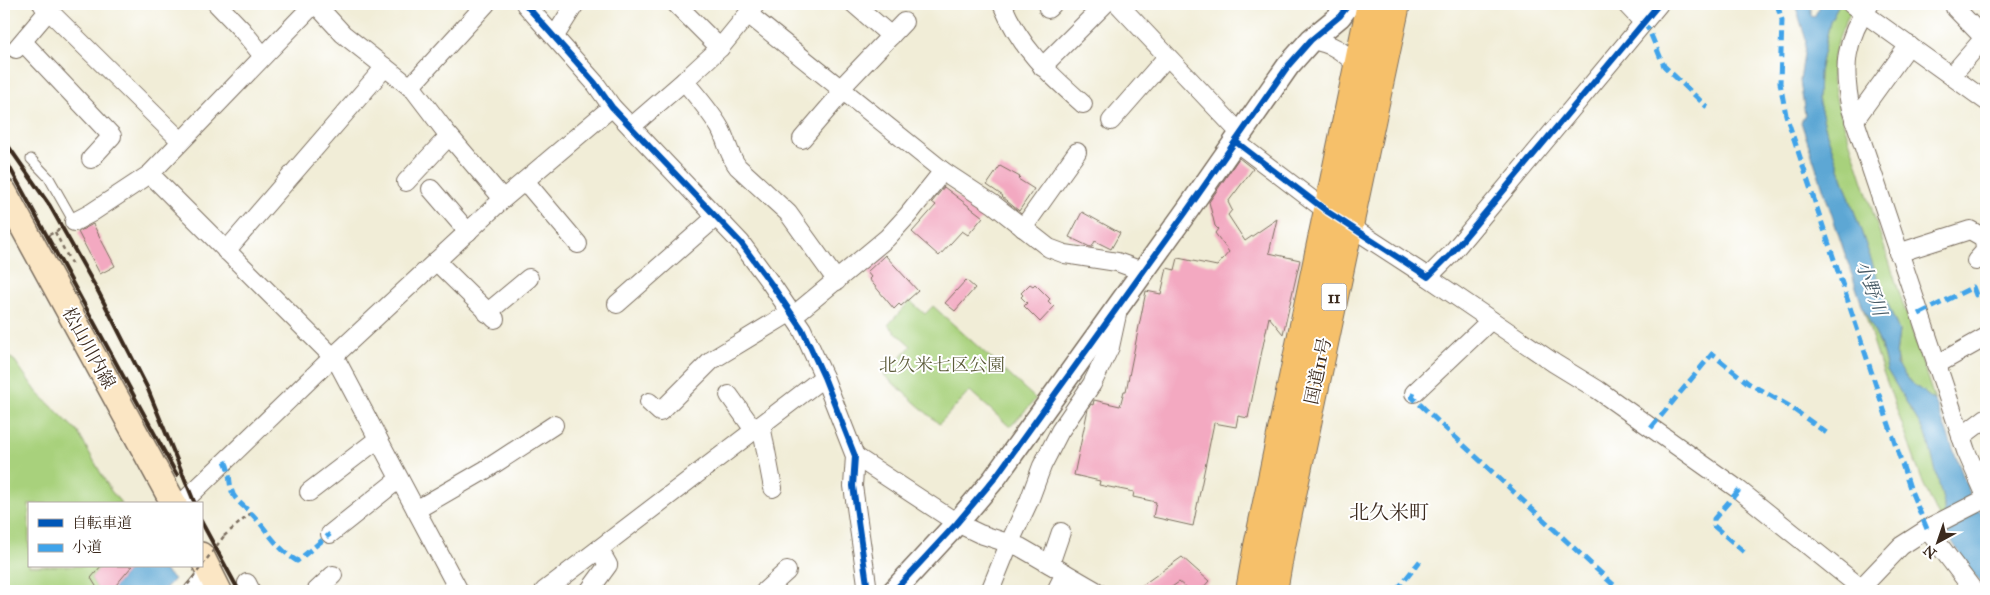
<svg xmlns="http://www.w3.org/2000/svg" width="1990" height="595" viewBox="0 0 1990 595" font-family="'IM FELL Great Primer','Noto Serif JP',serif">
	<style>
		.green { fill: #a8d17c; stroke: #727e4d }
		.water { fill: #5da7d4; stroke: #4c6879 }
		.building { fill: #f3a9c1 }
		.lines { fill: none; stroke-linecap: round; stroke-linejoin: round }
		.service-casing { stroke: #7b6e5f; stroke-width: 11 }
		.minor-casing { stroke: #7b6e5f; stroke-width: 20 }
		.tertiary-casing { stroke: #7b6e5f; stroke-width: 25 }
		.secondary-casing { stroke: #7b6e5f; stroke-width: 28 }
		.trunk-casing { stroke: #7b6e5f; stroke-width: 30 }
		.path { stroke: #7b6e5f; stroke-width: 2.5; stroke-dasharray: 4 4; stroke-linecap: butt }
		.service { stroke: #fff; stroke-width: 9 }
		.minor { stroke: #fff; stroke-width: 18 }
		.tertiary { stroke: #fff; stroke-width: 22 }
		.secondary { stroke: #fbe6c4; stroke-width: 25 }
		.trunk { stroke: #f6c06b; stroke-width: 28 }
		.rail { stroke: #3b2a1e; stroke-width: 4 }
		.path-bridge { stroke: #7b6e5f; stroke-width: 2.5; stroke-dasharray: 4 4; stroke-linecap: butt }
		.quiet { stroke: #3fa3ea; stroke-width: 5; stroke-dasharray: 10 5; stroke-linecap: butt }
		.cycleway-casing { stroke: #fff; stroke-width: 9 }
		.cycleway { stroke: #0057b8; stroke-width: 6 }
		.labels { text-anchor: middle; stroke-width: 4; stroke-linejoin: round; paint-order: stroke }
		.shield { fill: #fff; stroke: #766a62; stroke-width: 1 }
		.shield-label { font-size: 16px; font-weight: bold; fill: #3b2a1e }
		.street-label { font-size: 18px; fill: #3b2a1e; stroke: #fff }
		.park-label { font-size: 18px; fill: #5c5c3a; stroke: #fff }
		.water-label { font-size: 19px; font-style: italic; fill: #495c67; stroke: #fff }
		.quarter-label { font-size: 20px; fill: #3b2a1e; stroke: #fff }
	</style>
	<rect width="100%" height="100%" fill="#fff"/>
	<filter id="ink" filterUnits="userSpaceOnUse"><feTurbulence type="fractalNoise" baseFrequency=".02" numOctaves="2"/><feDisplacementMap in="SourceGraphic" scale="10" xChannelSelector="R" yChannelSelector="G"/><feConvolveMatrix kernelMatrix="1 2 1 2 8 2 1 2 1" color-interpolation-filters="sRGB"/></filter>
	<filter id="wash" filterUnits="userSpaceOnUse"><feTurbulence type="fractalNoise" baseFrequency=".0096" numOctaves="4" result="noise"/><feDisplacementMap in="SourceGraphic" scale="20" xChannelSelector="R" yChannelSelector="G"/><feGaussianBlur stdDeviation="1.12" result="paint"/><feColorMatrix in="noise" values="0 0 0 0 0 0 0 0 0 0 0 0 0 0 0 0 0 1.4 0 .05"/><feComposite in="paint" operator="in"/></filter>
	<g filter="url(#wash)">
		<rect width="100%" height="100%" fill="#f1edd7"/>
		<g class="green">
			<path d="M1839 4H1855C1843 24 1832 51 1832 75 1832 84 1836 94 1837 103L1935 401 1909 381 1899 367 1896 356 1899 331 1880 285 1827 134 1818 99 1819 72 1830 21Z"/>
			<path d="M910 301 925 314 933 306 1036 399 1010 427 970 391 939 424 884 375 911 346 888 325Z"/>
			<path d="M1863 308 1881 345 1887 370 1927 436 1944 504 1945 530 1923 483 1880 363Z"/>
			<path d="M11 358 15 361 37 392 77 431 111 491 122 504H29V566H101L91 578 99 591H4V360Z"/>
		</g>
		<g class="water">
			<path d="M1795 4H1811V16L1814 17 1821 4H1839L1830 21 1819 72 1818 99 1827 134 1880 285 1899 331 1896 355 1897 364 1909 381 1935 401 1970 494 1986 521V589L1968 567 1945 530 1944 504 1927 436 1887 370 1881 345 1863 308 1801 122 1805 115 1800 81 1806 40Z"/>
			<path d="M132 566H159L174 579 163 591H111Z"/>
		</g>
		<g id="blocks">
			<g class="building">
				<path d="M1239 158 1253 169 1228 202 1232 210 1228 215 1245 241 1277 219 1269 253 1300 260 1283 334 1269 317 1248 418 1238 416 1236 427 1214 423 1193 526 1153 517 1156 502 1133 497 1134 492 1099 485 1100 481 1074 475 1088 409 1091 404 1093 405 1094 400 1120 406 1124 391H1126L1146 291 1161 294 1167 268 1175 270 1178 258 1217 266 1229 252 1215 233 1218 229 1215 226 1209 202Z"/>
				<path d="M1000 166 1020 177 1018 179 1034 189 1019 211 1002 197 1003 196 987 185Z"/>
				<path d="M944 187 983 217 968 235 962 231 939 256 912 232 936 205 932 202Z"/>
				<path d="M1082 212 1120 233 1111 249 1095 241 1092 247H1090L1069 237Z"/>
				<path d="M93 224 115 266 100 274 78 232Z"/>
				<path d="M885 255 918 291 901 306 899 304 894 309 869 279 871 277 867 272Z"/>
				<path d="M966 280 975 288 955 311 945 303Z"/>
				<path d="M1030 284 1033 286 1035 284 1050 299 1048 301 1054 307 1040 322 1024 306 1027 303 1021 297 1023 295 1021 293Z"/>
				<path d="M1182 557 1209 581 1200 591H1190L1179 582 1166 591H1134Z"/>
				<path d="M101 566H132L111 591H99L91 578Z"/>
			</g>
		</g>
	</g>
	<g filter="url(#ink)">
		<use href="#blocks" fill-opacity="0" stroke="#7b6e5f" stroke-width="1"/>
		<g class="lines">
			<g class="service-casing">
				<path id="service" d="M31 159 49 178 74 222"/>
			</g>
			<g class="minor-casing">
				<g id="minor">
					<path d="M42 4 181 141"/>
					<path d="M217 4 242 30 263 56"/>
					<path d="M318 4 322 11 343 34 414 90 446 132 503 199"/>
					<path d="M525 4 595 83 612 107 741 243 772 285 802 329 824 377 855 456 853 486 868 591"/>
					<path d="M676 4 720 48"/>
					<path d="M854 4 891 36"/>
					<path d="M1002 4C1021 49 1047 72 1083 104"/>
					<path d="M1118 4 1241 134"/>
					<path d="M1626 4 1643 22"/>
					<path d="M1851 4 1986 101"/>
					<path d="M1870 4C1845 38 1842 69 1851 109L1966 451 1986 496"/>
					<path d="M1048 9 1053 4"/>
					<path d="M748 14 943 171 993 204 1049 248 1065 254 1117 262 1142 271"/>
					<path d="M555 36 575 4"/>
					<path d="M1311 40C1334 44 1342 51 1359 67"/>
					<path d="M23 42 112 136 91 159"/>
					<path d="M16 49 49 10"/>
					<path d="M1042 67 1105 4"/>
					<path d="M1952 75 1984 38 1955 8"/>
					<path d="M684 81C697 96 710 111 720 128 727 141 729 156 738 167L788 213 837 281"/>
					<path d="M410 87 486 4"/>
					<path d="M841 88 904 22"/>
					<path d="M1111 121 1167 57"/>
					<path d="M1854 121 1909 45"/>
					<path d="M631 127 684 81 720 48 756 4"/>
					<path d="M802 139 844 90"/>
					<path d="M1236 142 1328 212 1428 277 1450 255 1659 4"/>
					<path d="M150 174 333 357 339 365 459 591"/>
					<path d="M525 181 578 244"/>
					<path d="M406 182 449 136"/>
					<path d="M431 189 468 232"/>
					<path d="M74 222 91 213 150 174 314 4"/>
					<path d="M1023 228 1077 152"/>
					<path d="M226 251 385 67"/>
					<path d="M1898 253 1970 230 1984 238 1986 235"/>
					<path d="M436 261 495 319"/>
					<path d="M1976 261 1985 251 1984 238"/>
					<path d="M1428 277 1554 363 1598 390 1739 490 1861 588"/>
					<path d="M617 304 716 217"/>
					<path d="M487 313 529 278"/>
					<path d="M793 316 887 238 908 215 943 171"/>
					<path d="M1936 365 1986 337"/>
					<path d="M1414 393 1491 320"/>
					<path d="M729 395 754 430"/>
					<path d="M649 402 660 412 712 360 791 312"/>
					<path d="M761 425 773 488"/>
					<path d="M1961 437 1986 418"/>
					<path d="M855 456 957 523 980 534 1020 547 1096 591"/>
					<path d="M309 492 378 439"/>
					<path d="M181 504 333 357 503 199 612 107"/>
					<path d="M416 510 485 470 554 425"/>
					<path d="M1927 529 1974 591"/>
					<path d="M330 534 399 479"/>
					<path d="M1050 564 1061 532"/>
					<path d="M247 583 251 591"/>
					<path d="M193 591 210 571"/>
					<path d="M316 591 333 575"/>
					<path d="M544 591 824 377"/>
					<path d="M589 591 608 565 599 549"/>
					<path d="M765 591 787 571"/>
					<path d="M990 591 1009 544 1029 501 1042 466 1060 431 1092 384 1110 347 1118 310"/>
					<path d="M1056 591 1065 573"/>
					<path d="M1858 591 1901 546 1932 526 1979 502 1986 501"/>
				</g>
			</g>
			<g class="tertiary-casing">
				<path id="tertiary" d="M894 591 957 523 994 479 1186 212 1288 66 1311 40 1340 16 1349 4"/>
			</g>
			<g class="secondary-casing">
				<g id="secondary">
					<path d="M4 192 174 504"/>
					<path d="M201 555 219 591"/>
				</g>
			</g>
			<g class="trunk-casing">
				<g id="trunk">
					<path d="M1250 591 1258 546 1371 4"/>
					<path d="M1273 591 1280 551 1396 4"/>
				</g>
			</g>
			<g class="path">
				<path d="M55 232 73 267"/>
				<path d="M49 235 60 229"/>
				<path d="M224 536 251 513"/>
			</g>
			<use href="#service" class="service"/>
			<use href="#minor" class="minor"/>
			<use href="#tertiary" class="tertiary"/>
			<use href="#secondary" class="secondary"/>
			<use href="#trunk" class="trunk"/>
			<g class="rail">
				<path d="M4 140 50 206 99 293 147 387 195 504"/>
				<path d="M4 157 177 475"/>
				<path d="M201 521 239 591"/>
			</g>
			<path class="path-bridge" d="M183 591 224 536"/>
			<g class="quiet">
				<path d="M1777 4 1782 20 1780 83 1786 115 1911 491 1927 529"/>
				<path d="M1643 22 1649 30 1664 66 1707 107"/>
				<path d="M1919 314 1973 287 1976 295 1986 293"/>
				<path d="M1414 393 1412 397 1620 591"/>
				<path d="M1651 428 1712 354 1748 383 1789 406 1828 434"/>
				<path d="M225 461C231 472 228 483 233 494 237 502 246 508 252 514 268 531 276 548 297 561L330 534"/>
				<path d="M1739 490 1714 519V526L1744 552"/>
				<path d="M1396 591 1420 561"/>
			</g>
			<g class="cycleway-casing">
				<g id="cycleway">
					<path d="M525 4 595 83 612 107 741 243 772 285 802 329 824 377 855 456 853 486 868 591"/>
					<path d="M1236 142 1328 212 1428 277 1450 255 1659 4"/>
					<path d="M894 591 957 523 994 479 1186 212 1288 66 1311 40 1340 16 1349 4"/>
				</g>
			</g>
			<use href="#cycleway" class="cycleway"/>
		</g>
	</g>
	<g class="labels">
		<rect class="shield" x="1321.5" y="283.5" width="25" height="27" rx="4"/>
		<g class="shield-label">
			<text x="1334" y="303">11</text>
		</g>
		<g class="street-label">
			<text transform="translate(89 348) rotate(61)" y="6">松山川内線</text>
			<text transform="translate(1318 371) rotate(-78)" y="6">国道11号</text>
		</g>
		<g class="park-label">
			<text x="942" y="371">北久米七区公園</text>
		</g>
		<g class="water-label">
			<text transform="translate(1872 288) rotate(71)" y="7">小野川</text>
		</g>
		<g class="quarter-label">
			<text x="1389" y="519">北久米町</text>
		</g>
	</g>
	<rect width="1990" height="595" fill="none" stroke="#fff" stroke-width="20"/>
	<rect x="28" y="502" width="175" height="65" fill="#ffffff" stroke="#b1aaa5"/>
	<rect x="38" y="519" width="25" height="8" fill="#0057b8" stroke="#b1aaa5"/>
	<text x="72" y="528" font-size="15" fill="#3b2a1e">自転車道</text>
	<rect x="38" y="544" width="25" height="8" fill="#3fa3ea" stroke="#b1aaa5"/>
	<text x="72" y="552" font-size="15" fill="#3b2a1e">小道</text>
	<g transform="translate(1938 542) rotate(220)" stroke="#ffffff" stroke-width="4" paint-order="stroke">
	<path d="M0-4L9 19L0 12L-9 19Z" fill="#3b2a1e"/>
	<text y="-8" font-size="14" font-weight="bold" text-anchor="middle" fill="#3b2a1e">N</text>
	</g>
</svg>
